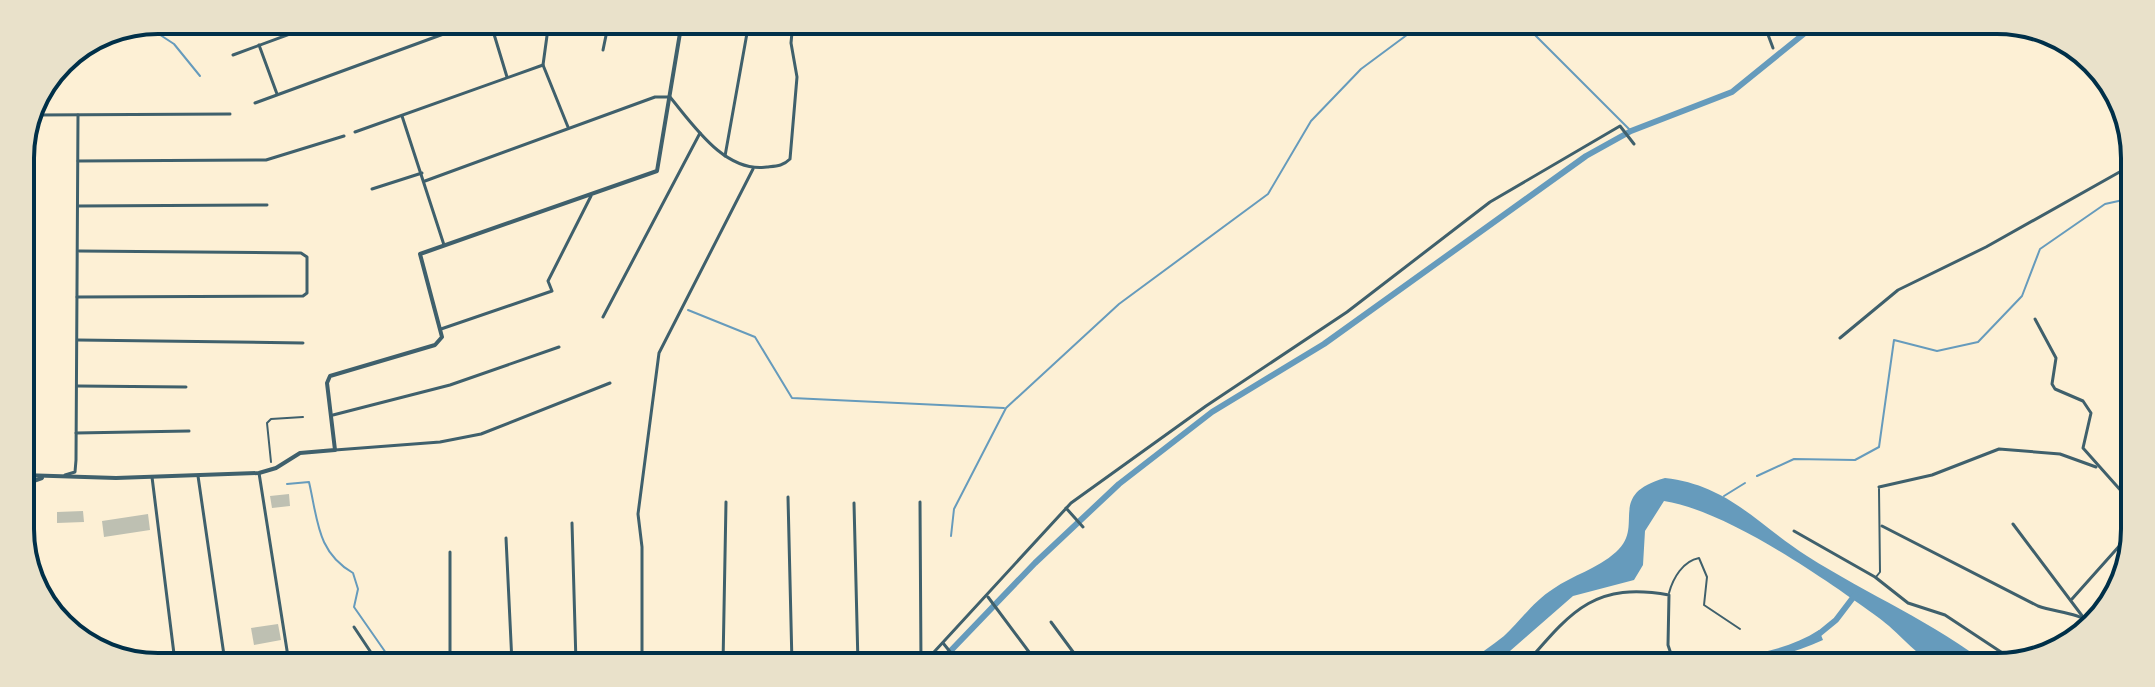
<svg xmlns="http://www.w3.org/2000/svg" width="2155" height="687" viewBox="0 0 2155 687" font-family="Rubik,sans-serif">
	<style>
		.water { fill: #669bbc }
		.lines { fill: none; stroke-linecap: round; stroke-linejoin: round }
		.stream { stroke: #669bbc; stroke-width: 2 }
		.canal { stroke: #669bbc; stroke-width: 6 }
		.building { fill: #bec0b2 }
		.service { stroke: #3f606c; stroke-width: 2 }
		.minor { stroke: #3f606c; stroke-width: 3 }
		.tertiary { stroke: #3f606c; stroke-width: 4 }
		.rim { fill: none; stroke: #003049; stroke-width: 4 }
	</style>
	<rect width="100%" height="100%" fill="#fdf0d5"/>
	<g class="water">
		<path d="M1665 478C1728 485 1757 524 1807 556 1868 595 1934 622 1991 667 1975 667 1949 671 1936 665 1918 657 1896 630 1879 618 1825 579 1728 511 1664 501L1645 531 1643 565 1634 580 1573 596 1494 665H1465C1477 655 1492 646 1504 636 1520 621 1534 601 1553 589 1573 575 1597 569 1616 552 1646 526 1605 495 1665 478Z"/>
		<path d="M1819 630 1823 640C1757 671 1684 666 1613 666L1620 656C1644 654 1664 659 1688 659 1732 659 1782 654 1819 630Z"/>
	</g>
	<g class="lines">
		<g class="stream">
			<path d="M142 23 174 44 200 76"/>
			<path d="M1524 24 1631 131"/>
			<path d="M688 310 755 337 792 398 1004 408"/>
			<path d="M1757 476 1794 459 1855 460 1879 447 1894 340 1937 351 1978 342 2022 296 2040 249 2105 204 2132 198"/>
			<path d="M287 484 309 482C318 521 317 552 353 573L358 589 354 607 393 663"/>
			<path d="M1724 496 1745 483"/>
			<path d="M951 536 954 509 1006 408 1119 304 1268 194 1311 121 1361 69 1423 23"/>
		</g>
		<g class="canal">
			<path d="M1814 638 1836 620 1855 595"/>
			<path d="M938 664 1035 563 1119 484 1212 412 1324 344 1586 156 1631 131 1732 92 1816 24"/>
		</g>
	</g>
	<g class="building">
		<path d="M289 494 290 506 272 508 270 496Z"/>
		<path d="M83 511 84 522 57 523V512Z"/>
		<path d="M148 514 150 530 104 537 102 521Z"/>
		<path d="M278 624 281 640 254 645 251 628Z"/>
	</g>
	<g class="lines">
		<g class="service">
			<path d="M271 462 267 423 271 419 303 417"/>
			<path d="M1876 577 1880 572 1879 489"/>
			<path d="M1669 593C1673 578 1683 561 1699 558L1707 577 1704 605 1740 629"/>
		</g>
		<g class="minor">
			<path d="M490 21 507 77"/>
			<path d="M549 21 543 65 568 127"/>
			<path d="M1764 24 1773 48"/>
			<path d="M259 45 277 94"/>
			<path d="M603 50 609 21"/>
			<path d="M233 55 328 20"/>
			<path d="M255 103 479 21"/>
			<path d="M36 115 230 114"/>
			<path d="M402 116 444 245"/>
			<path d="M355 132 543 65"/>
			<path d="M725 156 749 22"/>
			<path d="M78 161 266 160 344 136"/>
			<path d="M425 181 655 97H670C694 126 725 173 767 167 777 166 783 166 790 159L797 77 791 43 793 22"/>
			<path d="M372 189 422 173"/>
			<path d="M79 206 267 205"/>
			<path d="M77 297 303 296 307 293V257L301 253 79 251"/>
			<path d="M603 317 700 133"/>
			<path d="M2035 319 2056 358 2052 384 2055 389 2083 401 2091 413 2083 448 2131 502"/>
			<path d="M441 329 552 291 548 281 591 196"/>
			<path d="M1840 338 1898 290 1986 247 2132 165"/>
			<path d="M78 340 303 343"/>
			<path d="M78 386 186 387"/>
			<path d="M333 415 450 385 559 347"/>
			<path d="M76 433 189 431"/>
			<path d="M335 450 440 442 481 434 610 383"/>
			<path d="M259 473 289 663"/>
			<path d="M65 475 75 472 76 460 78 115"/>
			<path d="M198 476 225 662"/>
			<path d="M152 477 175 662"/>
			<path d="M1879 487 1932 475 1999 449 2060 454 2096 467"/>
			<path d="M788 497 792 664"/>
			<path d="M920 502 921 664"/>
			<path d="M854 503 858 664"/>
			<path d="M1066 508 1083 527"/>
			<path d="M572 523 576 663"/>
			<path d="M2013 524 2083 617"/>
			<path d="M1882 526 2038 606C2055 612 2078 613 2092 623"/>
			<path d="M1794 531 1875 577 1908 603 1945 615 2004 654"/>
			<path d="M506 538 512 663"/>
			<path d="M450 552V663"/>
			<path d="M988 597 1038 664"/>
			<path d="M2072 599 2130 534"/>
			<path d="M1051 622 1082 664"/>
			<path d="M354 627 378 663"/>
			<path d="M943 643 960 664"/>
			<path d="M326 663 337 660"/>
			<path d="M642 663V547L638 514 659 353 753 169"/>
			<path d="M723 664 726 502"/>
			<path d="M923 664 1071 503 1206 406 1347 312 1490 202 1620 126 1634 144"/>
			<path d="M1524 666C1570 613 1593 581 1669 595L1668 645 1675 666"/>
		</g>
		<g class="tertiary">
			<path d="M22 475 116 478 259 473 276 468 300 453 335 450 327 383 330 376 435 345 442 337 420 254 657 171 682 21"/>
			<path d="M22 485 42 478"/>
		</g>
	</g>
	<path d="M0 0H2155V687H0ZM158 34H1997A124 124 0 0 1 2121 158V529A124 124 0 0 1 1997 653H158A124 124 0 0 1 34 529V158A124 124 0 0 1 158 34Z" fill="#e9e1ca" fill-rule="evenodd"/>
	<path class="rim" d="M158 34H1997A124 124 0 0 1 2121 158V529A124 124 0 0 1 1997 653H158A124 124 0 0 1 34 529V158A124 124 0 0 1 158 34Z"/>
</svg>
